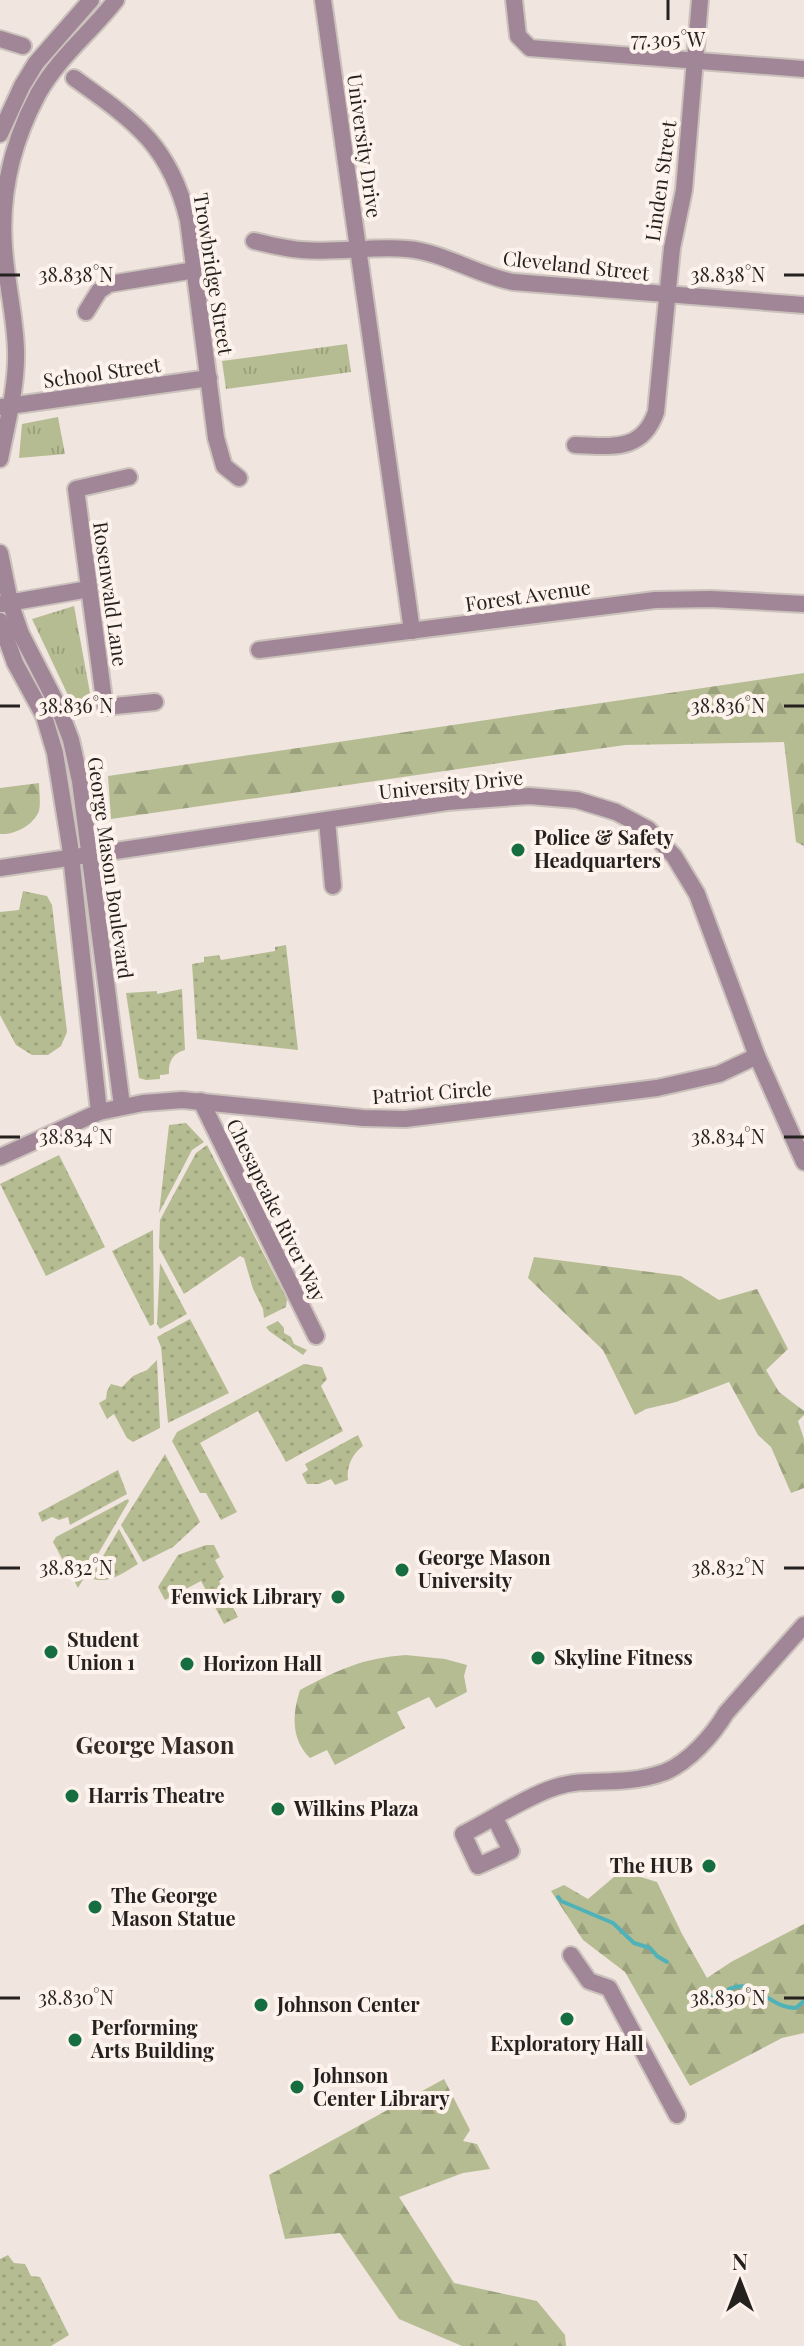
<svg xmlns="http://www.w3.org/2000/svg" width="804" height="2346" viewBox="0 0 804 2346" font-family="'Playfair Display',serif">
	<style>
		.grass { fill: url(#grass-dots) }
		.forest { fill: url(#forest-firs) }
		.park { fill: url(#park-tufts) }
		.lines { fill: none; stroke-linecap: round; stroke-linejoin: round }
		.stream { stroke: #4fb2b9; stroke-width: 4 }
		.minor-casing { stroke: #cbc2bc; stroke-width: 20 }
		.minor { stroke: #a18698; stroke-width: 16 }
		.ticks { fill: none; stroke: #25211e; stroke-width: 3 }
		.poi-dot { fill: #166d3f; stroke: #fef2ec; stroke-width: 3 }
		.labels { text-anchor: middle; stroke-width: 8; stroke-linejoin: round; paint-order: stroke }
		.street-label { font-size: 20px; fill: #25211e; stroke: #fef2ec }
		.poi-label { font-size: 20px; font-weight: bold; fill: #25211e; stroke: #fef2ec; text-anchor: start }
		.quarter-label { font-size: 24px; font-weight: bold; fill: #342b27; stroke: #fef2ec }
		.ticks-label { font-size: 20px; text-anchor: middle; fill: #25211e; stroke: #fef2ec; stroke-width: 8; stroke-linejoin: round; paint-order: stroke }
	</style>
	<defs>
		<pattern id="grass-dots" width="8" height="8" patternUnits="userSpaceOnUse" patternTransform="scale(2)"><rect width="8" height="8" fill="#b6bc92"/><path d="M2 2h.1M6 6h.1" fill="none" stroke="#9ca17d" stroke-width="1.8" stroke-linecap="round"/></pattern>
		<pattern id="forest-firs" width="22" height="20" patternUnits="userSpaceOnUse" patternTransform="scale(2)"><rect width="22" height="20" fill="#b6bc92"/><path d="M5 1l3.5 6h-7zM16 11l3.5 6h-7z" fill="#9ca17d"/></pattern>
		<pattern id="park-tufts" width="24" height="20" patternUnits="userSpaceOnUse" patternTransform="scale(2)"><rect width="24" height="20" fill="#b6bc92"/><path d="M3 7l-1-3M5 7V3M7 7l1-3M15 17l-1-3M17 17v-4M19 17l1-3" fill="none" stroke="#9ca17d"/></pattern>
	</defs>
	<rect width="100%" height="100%" fill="#f0e5df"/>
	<g class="grass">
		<path d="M23 891 47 896 52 905 67 1032 61 1046 48 1055H32L16 1045 0 1015V912L19 910Z"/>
		<path d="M286 945 298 1050 197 1039 192 964 204 962V957L219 955 221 960 275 951V947Z"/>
		<path d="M182 989 185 1050C173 1053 168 1062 169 1074L160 1075V1079L146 1080 139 1078 126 993 157 991V994Z"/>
		<path d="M186 1123 204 1142 192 1150 159 1213 169 1125Z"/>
		<path d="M207 1145 287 1299 286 1307 264 1318 263 1309 253 1289 244 1258 240 1256 184 1294 159 1248 160 1220 196 1153Z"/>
		<path d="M59 1155 105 1247 46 1276 0 1184Z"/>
		<path d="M153 1230 154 1324 150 1326 112 1251Z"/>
		<path d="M160 1263 187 1314 160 1329 157 1324Z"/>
		<path d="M190 1319 229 1393 168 1423 161 1347 157 1337Z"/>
		<path d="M278 1321 284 1328V1333L291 1337 294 1344 307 1350 303 1355 269 1331 266 1327Z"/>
		<path d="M157 1360 160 1428 133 1442 127 1438 114 1414 107 1419 99 1403 106 1399 107 1391 111 1384 122 1387 133 1376 147 1370Z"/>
		<path d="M304 1364 322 1367 327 1379 321 1386 343 1431 286 1462 258 1411 200 1443 237 1512 221 1520 206 1493H200L172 1441 177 1432Z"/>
		<path d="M358 1435 363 1446C353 1453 346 1466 348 1480L335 1485 331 1479 319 1484H307L302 1474 308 1470 305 1464Z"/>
		<path d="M165 1454 200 1522 173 1547 143 1562 121 1525Z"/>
		<path d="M118 1470 127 1494 70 1525 68 1517 59 1520 52 1517 42 1522 38 1513Z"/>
		<path d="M128 1499 129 1501 78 1588 53 1542 56 1537Z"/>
		<path d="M119 1529 138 1564C123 1573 108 1585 90 1578Z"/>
		<path d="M206 1545H214L220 1557 215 1560 224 1577 219 1581 238 1617 224 1624 201 1581 165 1600 158 1587 178 1555Z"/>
		<path d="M8 2255 14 2263 25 2264 31 2276 40 2277 69 2335 51 2346H0V2259Z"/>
	</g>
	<g class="forest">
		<path d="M804 673V846L796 842 784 742 625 745 111 819 108 776Z"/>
		<path d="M39 783C39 790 41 803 39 811 33 826 14 835 0 834V788Z"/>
		<path d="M534 1257 681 1276 719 1300 757 1289 788 1349 766 1370 779 1392 804 1411V1415L798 1421 804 1439V1488L791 1493 771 1447 758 1435 729 1382 676 1402 646 1409 635 1415 603 1350 528 1278Z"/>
		<path d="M406 1655 445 1659 467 1665 464 1676 467 1692 436 1708 429 1697 397 1712 405 1728 335 1765 327 1750 310 1758C291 1739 292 1715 300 1690 338 1670 362 1658 406 1655Z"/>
		<path d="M621 1871 657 1882 682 1934 707 1978 731 1962 804 1924V2033L782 2038 690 2086 625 1972 583 1940 551 1891 564 1885 588 1899Z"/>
		<path d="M444 2079 470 2130 463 2141 477 2144 490 2169 463 2173 399 2197 454 2283 537 2301 565 2335 566 2346H462L399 2319 340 2233 285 2239 269 2175Z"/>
	</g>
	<g class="park">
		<path d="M347 344 351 372 226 389 222 361Z"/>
		<path d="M58 417 65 454 19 458 22 424Z"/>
		<path d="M74 606 90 693 76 712 32 619Z"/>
	</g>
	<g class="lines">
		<g class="stream">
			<path d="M558 1897 561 1901 613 1923 634 1943 650 1948 657 1956 667 1962"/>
			<path d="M729 1989C757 1977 767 2008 796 2008L804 2001"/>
			<path d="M701 1991 705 1995H722"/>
		</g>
		<g class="minor-casing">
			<g id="minor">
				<path d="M323 0 412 631"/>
				<path d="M514 0 518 36 530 48 804 69"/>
				<path d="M0 39 23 46"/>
				<path d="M74 78C134 121 170 145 188 220L216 438 224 466 239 478"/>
				<path d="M0 134 22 86 36 63 91 0"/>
				<path d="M254 241C270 245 286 249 302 250 337 253 372 246 407 249 444 252 476 275 513 282L804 305"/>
				<path d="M86 312 99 291 109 284 195 270"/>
				<path d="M2 407 209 378"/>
				<path d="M575 445C610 446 642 453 656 412L672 248 684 190 700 0"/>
				<path d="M0 459C7 423 17 387 16 350 15 315 6 281 4 247 0 194 13 141 38 94 58 58 91 32 116 0"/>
				<path d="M129 477 76 489 105 707 155 702"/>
				<path d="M0 553 10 602 21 634 59 708 71 740 80 781 122 1106"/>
				<path d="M2 604 89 589"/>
				<path d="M0 621 15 663 44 716 55 753 70 846 99 1112"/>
				<path d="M259 650 655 600 711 599 804 604"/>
				<path d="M327 821 333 886"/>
				<path d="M0 868 447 802 529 796 577 800 616 812 648 829 674 856 697 894 757 1056 804 1162"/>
				<path d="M201 1101 316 1336"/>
				<path d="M0 1157 99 1112 143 1103 182 1100 363 1118 405 1119 657 1088 719 1074 757 1056"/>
				<path d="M495 1818 511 1851 478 1866 463 1834C491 1820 527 1796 556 1787 580 1779 604 1783 629 1780 640 1779 654 1776 665 1772 689 1762 713 1735 726 1713L804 1625"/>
				<path d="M571 1955 589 1981 609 1988 677 2115"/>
			</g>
		</g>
		<use href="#minor" class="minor"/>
	</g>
	<path class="ticks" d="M668 0V20M0 275H20M784 275H804M0 706H20M784 706H804M0 1137H20M784 1137H804M0 1568H20M784 1568H804M0 1998H20M784 1998H804"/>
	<g class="poi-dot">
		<circle cx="518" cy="850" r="8"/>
		<circle cx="402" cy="1570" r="8"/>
		<circle cx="338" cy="1597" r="8"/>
		<circle cx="51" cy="1652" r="8"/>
		<circle cx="538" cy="1658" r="8"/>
		<circle cx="187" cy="1664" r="8"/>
		<circle cx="72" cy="1796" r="8"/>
		<circle cx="278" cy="1809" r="8"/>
		<circle cx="709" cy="1866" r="8"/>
		<circle cx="95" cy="1907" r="8"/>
		<circle cx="261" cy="2005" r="8"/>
		<circle cx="567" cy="2019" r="8"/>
		<circle cx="75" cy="2040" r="8"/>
		<circle cx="297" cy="2087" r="8"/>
	</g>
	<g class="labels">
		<g class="street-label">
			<text transform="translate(364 146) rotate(82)" y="7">University Drive</text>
			<text transform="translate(661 181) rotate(-82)" y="7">Linden Street</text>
			<text transform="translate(576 266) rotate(6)" y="7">Cleveland Street</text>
			<text transform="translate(213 274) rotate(81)" y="7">Trowbridge Street</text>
			<text transform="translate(102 373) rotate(-8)" y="7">School Street</text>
			<text transform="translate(110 594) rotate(82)" y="7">Rosenwald Lane</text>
			<text transform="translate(528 596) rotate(-8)" y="7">Forest Avenue</text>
			<text transform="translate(451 785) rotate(-6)" y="7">University Drive</text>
			<text transform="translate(110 868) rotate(82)" y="7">George Mason Boulevard</text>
			<text transform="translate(432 1093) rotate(-4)" y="7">Patriot Circle</text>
			<text transform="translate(276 1210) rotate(64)" y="7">Chesapeake River Way</text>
		</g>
		<g class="poi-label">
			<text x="534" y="845">Police &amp; Safety<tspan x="534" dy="23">Headquarters</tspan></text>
			<text x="418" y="1565">George Mason<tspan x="418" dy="23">University</tspan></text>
			<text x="322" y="1604" text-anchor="end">Fenwick Library</text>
			<text x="67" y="1647">Student<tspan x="67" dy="23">Union 1</tspan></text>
			<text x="554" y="1665">Skyline Fitness</text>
			<text x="203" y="1671">Horizon Hall</text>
			<text x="88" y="1803">Harris Theatre</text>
			<text x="294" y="1816">Wilkins Plaza</text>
			<text x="693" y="1873" text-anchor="end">The HUB</text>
			<text x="111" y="1903">The George<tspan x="111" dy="23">Mason Statue</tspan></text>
			<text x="277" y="2012">Johnson Center</text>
			<text x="91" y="2035">Performing<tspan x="91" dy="23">Arts Building</tspan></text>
			<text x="567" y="2051" text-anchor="middle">Exploratory Hall</text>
			<text x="313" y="2083">Johnson<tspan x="313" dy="23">Center Library</tspan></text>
		</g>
		<g class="quarter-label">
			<text x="155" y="1754">George Mason</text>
		</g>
	</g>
	<g class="ticks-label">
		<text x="668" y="47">77.305°W</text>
		<text x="76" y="282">38.838°N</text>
		<text x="728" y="282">38.838°N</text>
		<text x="76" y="713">38.836°N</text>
		<text x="728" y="713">38.836°N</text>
		<text x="76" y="1144">38.834°N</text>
		<text x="728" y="1144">38.834°N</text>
		<text x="76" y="1575">38.832°N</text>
		<text x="728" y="1575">38.832°N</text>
		<text x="76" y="2005">38.830°N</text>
		<text x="728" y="2005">38.830°N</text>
	</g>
	<g transform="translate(740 2282)" stroke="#fef2ec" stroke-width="6" paint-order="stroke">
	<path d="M0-6L14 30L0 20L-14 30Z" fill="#25211e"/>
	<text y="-12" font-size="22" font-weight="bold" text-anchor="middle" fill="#25211e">N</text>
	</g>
</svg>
